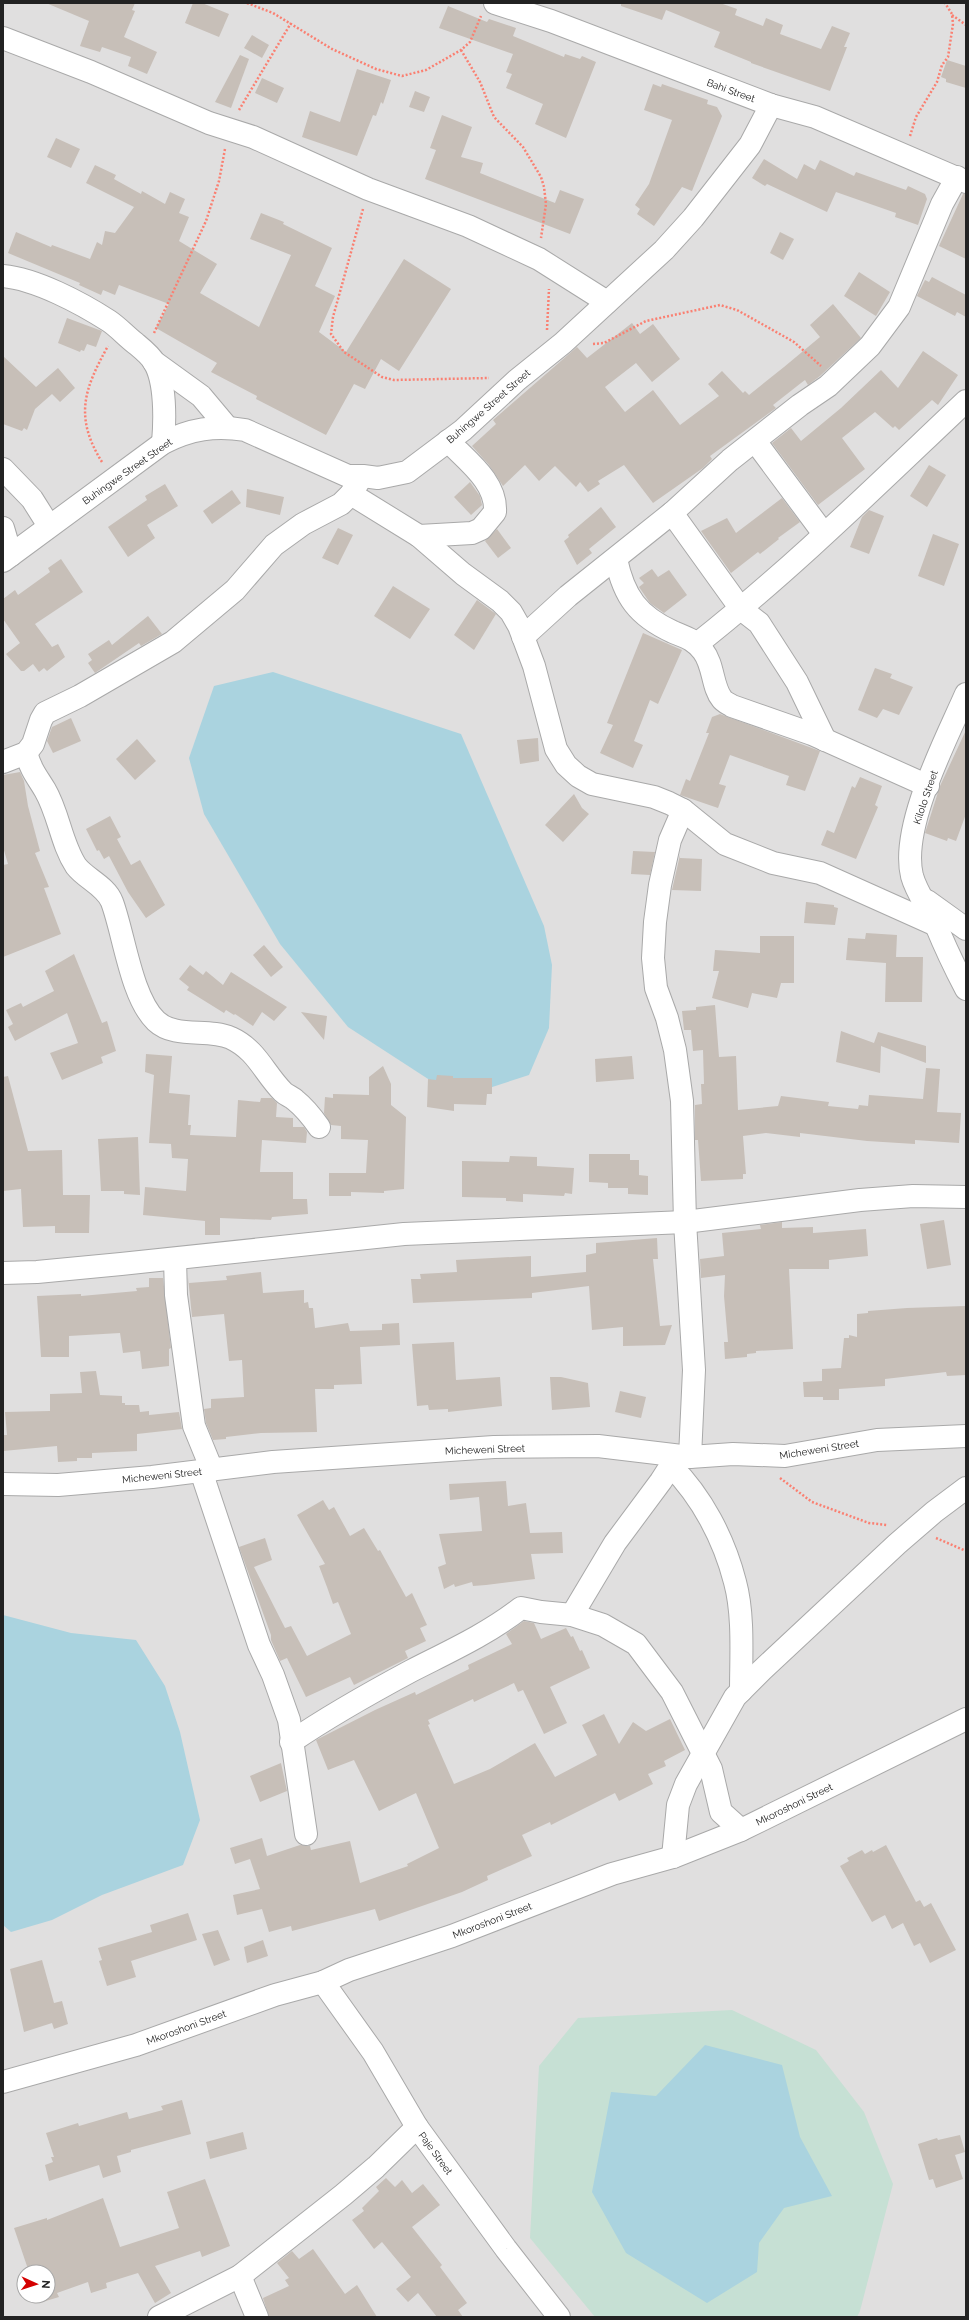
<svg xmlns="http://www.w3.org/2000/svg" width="969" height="2320" viewBox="0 0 969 2320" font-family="Raleway,sans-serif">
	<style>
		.residential { fill: #e0dfdf; fill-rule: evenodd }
		.wetland { fill: #c6e0d4 }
		.water { fill: #aad3df }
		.building { fill: #c7bfb8 }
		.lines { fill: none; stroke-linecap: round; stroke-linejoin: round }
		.minor-casing { stroke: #a9a9a9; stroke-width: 24 }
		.tertiary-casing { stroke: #a9a9a9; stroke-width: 24 }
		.path { stroke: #fa8072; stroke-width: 2.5; stroke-dasharray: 2 2; stroke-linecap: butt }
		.minor { stroke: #fff; stroke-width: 22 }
		.tertiary { stroke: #fff; stroke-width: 22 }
		.labels { text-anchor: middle; stroke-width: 3; stroke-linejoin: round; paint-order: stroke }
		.street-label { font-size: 10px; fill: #222; stroke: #fff }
	</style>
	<rect width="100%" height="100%" fill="#f2efe9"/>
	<path class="residential" d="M3 3H966V2317H3ZM24 2272H48V2296H24Z"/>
	<path class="wetland" d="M732 2010 816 2050 864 2112 893 2184 860 2311 857 2317H595L530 2238 539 2066 578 2018Z"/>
	<g class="water">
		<path d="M273 672 461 734 544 926 552 965 549 1028 529 1075 483 1090 442 1088 348 1027 280 944 204 814 189 758 214 686Z"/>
		<path d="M3 1615 71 1633 136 1640 165 1686 180 1732 200 1820 183 1865 102 1895 52 1920 11 1932 3 1925Z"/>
		<path d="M705 2045 782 2065 800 2137 832 2196 784 2208 759 2243 757 2272 707 2303 626 2253 592 2192 611 2092 656 2096Z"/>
	</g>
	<g class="building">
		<path d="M46 3H135L132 10 135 11 124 37 157 52 147 74 128 66 131 57 102 47 100 52 80 46 89 21Z"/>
		<path d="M193 3H202L229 14 219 37 185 23Z"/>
		<path d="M621 3H720L737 9 735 15 763 26 766 18 783 25 780 34 821 49 832 26 850 33 844 47H847L830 91 751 63V62L714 47 720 32 666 10 662 20 621 6Z"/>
		<path d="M448 6 487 22 489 19 516 28 513 36 564 57 565 54 580 59 582 56 596 62 566 138 535 124 543 104 506 88 512 74 506 72 513 54 439 28Z"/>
		<path d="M252 35 269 45 262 58 244 48Z"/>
		<path d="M240 55 249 59 231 108 215 102Z"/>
		<path d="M947 60 966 66V88L946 82V79L941 77Z"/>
		<path d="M357 69 391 80 383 104 381 102 376 116 373 115 357 156 302 137 310 111 340 122Z"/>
		<path d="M262 78 284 88 277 103 255 93Z"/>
		<path d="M653 84 661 87 662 84 708 100 707 104 717 107 722 116 692 191 682 187 654 226 637 214 640 209 635 205 649 184 672 120 644 110Z"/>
		<path d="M415 91 430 97 424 112 409 107Z"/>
		<path d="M442 115 472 127 461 157 483 163 480 173 555 203 560 190 584 199 570 234 425 179 436 150 430 148Z"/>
		<path d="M56 138 80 149 71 168 47 157Z"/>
		<path d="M764 159 797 179 804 164 815 170 820 160 854 176 856 172 906 190 908 186 925 194 927 199 918 225 895 217 896 213 836 192 827 212 767 184 765 186 752 178Z"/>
		<path d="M95 165 116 175 114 179 141 194 142 191 165 204 170 192 185 199 179 213 189 217 179 241 217 264 200 293 259 327 291 255 250 239 261 213 284 222 283 224 332 248 315 286 335 296 319 332 346 352 404 259 451 289 399 371 381 359 365 389 354 384 326 435 256 399 257 396 211 372 217 363 156 328 169 304 119 285 115 295 103 290 101 295 79 285 80 283 8 253 16 232 51 247 52 245 90 259 97 242 102 245 105 231 115 233 134 207 86 183Z"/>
		<path d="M963 194H966V259L939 246Z"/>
		<path d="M780 232 794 239 783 260 770 253Z"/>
		<path d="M859 272 890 292 876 316 844 296Z"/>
		<path d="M932 277 966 295V317L957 312 955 316 917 296 925 280 929 282Z"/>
		<path d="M833 304 861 338 820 376 808 385 805 380 801 383 773 405 776 408 710 456 712 459 703 468 653 503 624 465 598 481 600 484 588 492 580 482 576 487 555 466 539 481 525 465 503 486 489 465 472 446 496 424 493 420 577 347 587 358 632 323 640 334 653 324 680 359 652 382 636 363 605 387 625 412 653 390 680 425 719 396 708 384 722 371 743 393 745 391 749 395 784 367 820 337 810 325Z"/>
		<path d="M67 318 102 331 96 347 87 344 84 351 81 350 80 352 58 343Z"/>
		<path d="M923 351 958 375 938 405 932 400 899 430 895 426 893 428 875 412 842 438 865 469 818 505 772 443 791 428 801 441 841 408 881 370 898 388Z"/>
		<path d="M3 356 36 387 58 368 75 388 60 402 52 394 35 409 27 430 24 428 22 431 3 424Z"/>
		<path d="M929 465 946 475 927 507 910 496Z"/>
		<path d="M470 482 480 496 482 505 471 515 454 497Z"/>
		<path d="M165 484 178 506 147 525 155 538 128 557 108 527 147 500 145 496Z"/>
		<path d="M247 489 284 497 280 515 246 507Z"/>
		<path d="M232 490 241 503 212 524 203 511Z"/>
		<path d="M782 498 800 522 778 538 779 539 760 554 758 552 731 573 701 531 727 518 736 533Z"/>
		<path d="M601 507 616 527 589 549 592 553 577 565 564 541 569 537 568 535Z"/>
		<path d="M869 510 884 516 869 554 850 547 862 517Z"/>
		<path d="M338 528 353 535 338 565 322 558Z"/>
		<path d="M497 529 511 548 498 558 485 541Z"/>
		<path d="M933 534 959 544 944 586 918 576Z"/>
		<path d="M61 559 83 592 35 624 52 647 58 644 65 657 47 671 44 668 39 672 33 664 24 671H21L6 654 20 643 3 619V599L15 590 18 595 50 572 48 568Z"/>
		<path d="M652 569 658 577 669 570 687 595 664 613 650 603 639 587 644 583 639 578Z"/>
		<path d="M393 586 430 609 410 639 374 616Z"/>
		<path d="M477 600 496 614 474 650 454 635Z"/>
		<path d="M148 616 162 634 141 646 139 643 95 673 88 663 92 660 88 654 109 640 112 645Z"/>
		<path d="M643 633 682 650 658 704 650 700 634 741 643 745 633 768 600 753 613 725 607 723Z"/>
		<path d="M875 668 892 674 890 678 913 687 899 715 883 709 877 718 858 710Z"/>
		<path d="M720 714 820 751 805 791 786 785 789 776 730 755 719 784 726 786 718 808 680 795 686 779 690 781 709 733H706L712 717Z"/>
		<path d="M71 718 81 741 53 753 47 741 52 727Z"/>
		<path d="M966 730V814L956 841 948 838 947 841 925 833 940 786Z"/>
		<path d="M538 738 539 761 520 764 517 740Z"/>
		<path d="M137 739 156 761 135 780 116 759Z"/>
		<path d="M20 772 24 781 28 806 40 851 35 853 49 887 44 888 61 934 3 957V865L8 864 3 847V775Z"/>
		<path d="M860 777 882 786 875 805 878 807 856 859 821 845 827 830 834 833 852 786 855 788Z"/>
		<path d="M574 794 582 808 589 814 563 842 545 825Z"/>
		<path d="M110 816 121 837 117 839 131 865 140 860 165 905 146 918 128 892 109 856 104 859 99 850 97 851 86 829Z"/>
		<path d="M633 851 655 852 650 875 631 874Z"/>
		<path d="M680 855V858L702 859 701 891 672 890Z"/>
		<path d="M806 902 834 905V907L838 908 835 925 804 923Z"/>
		<path d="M866 933 897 935 896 957H923L922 1002H885L886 963 846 960 848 938 865 939Z"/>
		<path d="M760 936H794V983H781L777 998 752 993 748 1008 712 998 719 971H713L715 950 760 953Z"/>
		<path d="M264 945 283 967 271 977 253 955Z"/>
		<path d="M74 954 102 1023 107 1021 116 1051 101 1057 103 1063 62 1080 50 1053 78 1043 67 1013 15 1041 8 1027 13 1024 6 1010 21 1003 23 1007 54 991 45 971Z"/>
		<path d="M190 965 203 975 206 971 223 985 231 972 287 1007 274 1021 262 1012 253 1026 235 1014 234 1015 226 1010 224 1013 187 990 189 987 179 979Z"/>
		<path d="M715 1005 719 1057 736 1056 738 1110 778 1106 781 1096 829 1102 828 1106 858 1109 859 1105 868 1106 869 1095 923 1099 926 1068 940 1069 937 1112 961 1113 959 1143 915 1140V1144L867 1141 800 1133V1137L766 1133 743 1136 746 1174H743V1179L701 1181 698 1140H695V1105L702 1104 701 1084H704L703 1050 693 1051 691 1030H684L682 1011 696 1010V1007Z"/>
		<path d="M301 1012 327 1016 324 1040Z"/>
		<path d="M841 1031 874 1043 878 1032 926 1046V1063L881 1046 880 1073 836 1062Z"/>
		<path d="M146 1054 172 1056 169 1093 190 1095 188 1125H191L190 1135 236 1137 238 1100 260 1102 261 1098H272L277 1103 276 1117 293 1118V1127H304L307 1132 306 1143 262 1140 260 1172H293V1199H307L308 1214 272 1217 271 1220 220 1218V1235H205V1221L143 1215 145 1187 186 1191 188 1159 172 1158 171 1144 149 1143 154 1075 145 1072Z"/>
		<path d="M632 1056 634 1079 596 1082 595 1059Z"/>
		<path d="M383 1066 391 1084V1105L406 1117 404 1189 384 1191V1193L351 1192V1196H329V1173H366L368 1140 341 1139V1126L331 1125 324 1113 325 1097 333 1098V1094L369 1095V1077Z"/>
		<path d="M437 1075 453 1076V1078H492V1094H487L486 1105 454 1104V1111L427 1107 428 1079 436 1080Z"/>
		<path d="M8 1076 28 1151 62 1150 63 1195H90L89 1233H55V1226L23 1227 21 1189 3 1191V1077Z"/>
		<path d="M138 1137 140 1195 124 1194V1191H101L98 1139Z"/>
		<path d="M589 1154H630V1160H639V1175L648 1176V1195L628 1194V1188H608V1183L589 1182Z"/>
		<path d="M510 1156 537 1157V1166L574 1168 572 1194 565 1193 564 1196 523 1194V1202L506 1201V1198L462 1197V1161L509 1162Z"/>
		<path d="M944 1220 951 1265 927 1269 920 1224Z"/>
		<path d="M782 1222V1228L813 1227V1233L866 1229 868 1256 829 1260V1269H789L793 1349 756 1351V1353L747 1354V1357L725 1359 724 1342H728L724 1296 725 1275 701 1278 700 1259 724 1256 722 1233 761 1229 760 1225Z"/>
		<path d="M657 1238 658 1259H653L660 1326 672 1325 665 1345 623 1346V1327L592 1330 589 1286 532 1293V1298L413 1303 411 1279H421L420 1274 457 1272 456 1260 531 1256V1277L586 1272V1255L596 1253V1243Z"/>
		<path d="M261 1272 263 1293 304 1290V1303L308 1302 309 1308H313L315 1328 348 1323 350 1331 382 1330V1324L399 1323 400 1345 360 1347 362 1384 334 1385V1389H315L317 1432 261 1433 226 1437V1439L213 1440 206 1423 204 1409 211 1408V1399L244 1397 242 1360 229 1361 224 1314 192 1317 188 1277 189 1283 227 1280 226 1276Z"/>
		<path d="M149 1278H163L171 1348 169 1349V1366L142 1369 140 1351 123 1353 120 1333 69 1336V1357H41L37 1296 81 1294V1296L137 1291 136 1288 149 1287Z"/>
		<path d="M965 1306 966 1375 947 1376 946 1372 885 1379V1386L839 1389V1400H823V1397H804L803 1382 822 1381V1369L841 1368 844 1338H849V1335L857 1337V1314L868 1313V1311L907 1308Z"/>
		<path d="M454 1342 456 1380 500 1377 502 1406 448 1412V1409L429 1410 428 1405 417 1406 412 1344Z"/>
		<path d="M96 1371 100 1395 122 1396V1403H125V1405H139L140 1412 149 1411V1415L179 1412 182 1429 137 1434V1451L92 1453V1458H77V1461L58 1462 57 1446 3 1451V1435H7L5 1412 50 1411V1394L82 1393 80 1372Z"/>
		<path d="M550 1377H561L588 1383 590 1407 552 1410Z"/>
		<path d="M620 1391 646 1397 641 1418 615 1412Z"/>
		<path d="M506 1481 508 1506 526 1503 530 1533 562 1532 563 1553 531 1554 535 1579 486 1585 473 1586 472 1582 455 1587 454 1584 444 1589 438 1567 446 1564 439 1534 482 1531 479 1497 450 1500 449 1484Z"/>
		<path d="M323 1500 329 1510 334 1507 350 1536 364 1528 378 1551 380 1550 406 1597 412 1593 427 1625 420 1628 426 1641 405 1651 408 1658 354 1685 350 1677 306 1697 287 1658 280 1661 271 1640V1635L239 1547 265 1538 272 1560 254 1567 285 1628 291 1626 307 1656 351 1634 338 1602 333 1604 327 1587 319 1566 325 1564 297 1515Z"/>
		<path d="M524 1621 534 1623 541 1639 566 1628 571 1637 573 1636 580 1651 582 1650 590 1668 550 1687 567 1723 544 1734 523 1690 518 1692 514 1683 474 1702 473 1699 428 1720 430 1724 428 1725 454 1784 490 1769 535 1743 555 1777 597 1755 582 1725 604 1714 619 1744 633 1722 646 1731 670 1719 685 1750 664 1761 666 1766 648 1774 653 1784 619 1801 615 1793 551 1825 550 1822 522 1835 532 1856 487 1876 488 1880 462 1892 379 1921 375 1909 292 1931 291 1926 269 1932 262 1909 237 1915 233 1895 260 1889 250 1859 235 1864 230 1848 262 1838 267 1856 300 1845 310 1846 311 1850 350 1841 360 1883 408 1866 407 1864 439 1848 416 1793 379 1811 354 1760 328 1770 316 1740 375 1710 415 1692 416 1695 463 1672 469 1669 468 1665 512 1644 506 1634Z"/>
		<path d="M281 1763 287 1791 260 1802 250 1776Z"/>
		<path d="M886 1845 916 1902 920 1900 924 1907 931 1903 956 1950 930 1963 920 1943 914 1946 903 1923 892 1929 885 1915 872 1922 840 1866 849 1861 847 1858 862 1850 865 1854 872 1850 873 1852Z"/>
		<path d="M188 1913 197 1940 131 1961 136 1977 107 1986 99 1961 102 1960 98 1948 152 1932 150 1925Z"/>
		<path d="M218 1930 230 1960 214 1966 202 1934Z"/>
		<path d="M263 1940 268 1956 247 1963 244 1947Z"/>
		<path d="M42 1960 54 2003 62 2001 68 2024 54 2029 52 2023 24 2032 10 1969Z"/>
		<path d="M182 2100 191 2134 131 2150V2152L117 2156 121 2172 103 2178 99 2165 49 2181 45 2165 53 2162 51 2157H54L46 2133 78 2123 79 2126 127 2112 129 2119 163 2110 161 2106Z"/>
		<path d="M243 2132 247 2149 210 2159 206 2142Z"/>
		<path d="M960 2135 965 2152 955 2155 963 2179 936 2188 933 2179 929 2180 918 2144 937 2138 938 2140Z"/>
		<path d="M386 2178 395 2187 402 2180 412 2193 423 2184 440 2205 412 2227 442 2265 440 2267 467 2303 458 2310 463 2317H437L418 2293 408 2302 396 2289 411 2277 382 2242 374 2249 352 2220 364 2211 362 2208 379 2191 376 2187Z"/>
		<path d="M205 2179 230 2246 202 2257 200 2251 155 2266 171 2293 155 2303 138 2273 106 2283 107 2288 91 2293 88 2282 57 2293 59 2297 39 2303 37 2296H48V2272H29L14 2228 47 2218V2220L103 2198 120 2247 179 2228 167 2192Z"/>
		<path d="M313 2249 345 2294 357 2285 377 2317H269L263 2298 289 2286 285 2280 289 2278 277 2263 292 2251 299 2259Z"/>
	</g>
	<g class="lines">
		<g class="minor-casing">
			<g id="minor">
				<path d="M495 3 551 21 771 105 815 117 966 182"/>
				<path d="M3 38 91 72 209 123 253 137 368 189 468 226 539 259 607 302"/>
				<path d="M3 276C36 279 81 303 109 321 118 327 126 336 135 343 141 348 150 355 154 362 166 381 165 421 163 443"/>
				<path d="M154 362 201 396 227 427"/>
				<path d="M755 441 824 534"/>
				<path d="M3 469 32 499 49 526"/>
				<path d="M351 494 419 536 463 574 500 601 511 612 519 626 534 666 556 749 566 765 578 776 592 784 654 797 669 803 683 810 725 844 773 863 820 873 936 925"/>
				<path d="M672 513 741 609 759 623 797 682 825 740"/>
				<path d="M3 528 11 555"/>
				<path d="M419 536 472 533 481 529 495 512C497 482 467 461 448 441"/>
				<path d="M616 559C624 597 638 616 673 632 685 637 694 639 703 651 714 665 712 687 722 699 724 702 729 704 732 706L812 734 928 786"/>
				<path d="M3 561 163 443C190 429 215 425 245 430L348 476H363L378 478 407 472 463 430 517 380 563 343 664 250 693 218 750 145 771 105"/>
				<path d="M523 637 568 596 672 513 730 460 800 405 828 386 870 346 899 307 942 204 957 177"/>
				<path d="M697 644C792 569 878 484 966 401"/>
				<path d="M966 694C946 740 900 827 912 876 917 894 929 908 936 925 945 947 955 968 966 989"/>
				<path d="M26 753C32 772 36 775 45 790 59 814 61 843 76 866 86 879 106 886 112 902 124 934 131 997 156 1021 175 1039 208 1028 231 1038 257 1050 264 1073 283 1092 286 1095 292 1097 295 1100 305 1108 312 1117 319 1127"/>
				<path d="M3 762 26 753 33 744 41 720 45 713 80 696 173 642 235 590 274 545 303 524 341 504 351 494 359 481"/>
				<path d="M683 810 670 840 660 885 655 922 653 958 656 988 667 1018 675 1050 682 1101 685 1222 694 1370 690 1457"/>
				<path d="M927 901 966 929"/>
				<path d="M175 1259 176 1295 194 1426 212 1470"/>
				<path d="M3 1273 37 1272 121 1264 404 1234 685 1222 860 1200 913 1196 966 1197"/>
				<path d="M671 1466C702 1497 724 1539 735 1582 744 1615 741 1657 741 1691"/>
				<path d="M201 1471 259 1645 273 1675 289 1720 306 1834"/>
				<path d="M3 1484 58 1485 152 1477 273 1462 494 1447 598 1446 690 1457 733 1454 785 1456 877 1440 966 1436"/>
				<path d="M572 1615 615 1543 661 1481 677 1456"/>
				<path d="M291 1742C329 1716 370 1693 411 1671 450 1651 486 1635 521 1608L541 1612 572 1615 603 1625 636 1644 672 1692 711 1769 721 1812 741 1830"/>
				<path d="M673 1857 678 1805 686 1784 735 1697 762 1670 897 1544 934 1512 966 1488"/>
				<path d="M323 1982 373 2052 417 2127 506 2249 559 2317"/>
				<path d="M240 2276 257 2317"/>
				<path d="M159 2317 240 2276 343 2195 376 2167 417 2127"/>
			</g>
		</g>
		<g class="tertiary-casing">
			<path id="tertiary" d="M3 2082 136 2045 275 1995 323 1982 349 1970 452 1936 612 1874 673 1857 741 1830 966 1719"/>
		</g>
		<g class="path">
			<path d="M247 3 273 13 332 49 376 69 402 76 426 70 461 50 470 42 481 16"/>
			<path d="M952 15 966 25"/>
			<path d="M461 50 480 82 494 117 523 147 541 177 544 187 546 204 541 238"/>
			<path d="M239 110 291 23"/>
			<path d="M910 136 916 117 937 82 942 65 948 57 953 24 952 14 945 3"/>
			<path d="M363 209 333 317 331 334 344 352 382 377 394 380 489 378"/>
			<path d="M547 330 549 289"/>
			<path d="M154 333 206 221 219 181 225 149"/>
			<path d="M593 344 604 343 646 321 720 305 737 310 794 342 821 366"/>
			<path d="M102 462C74 417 84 389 108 346"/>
			<path d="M780 1478 812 1502 869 1523 887 1525"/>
			<path d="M936 1538 966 1551"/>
		</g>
		<use href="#minor" class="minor"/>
		<use href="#tertiary" class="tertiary"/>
	</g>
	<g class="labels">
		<g class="street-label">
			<text transform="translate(731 90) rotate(20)" y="4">Bahi Street</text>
			<text transform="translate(488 406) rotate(-41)" y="4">Buhingwe Street Street</text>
			<text transform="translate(127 471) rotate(-35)" y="4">Buhingwe Street Street</text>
			<text transform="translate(925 797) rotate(-71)" y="4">Kilolo Street</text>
			<text transform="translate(485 1449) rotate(-2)" y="4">Micheweni Street</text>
			<text transform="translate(819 1449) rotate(-9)" y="4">Micheweni Street</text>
			<text transform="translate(162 1475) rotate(-6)" y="4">Micheweni Street</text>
			<text transform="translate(794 1804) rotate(-26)" y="4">Mkoroshoni Street</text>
			<text transform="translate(492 1920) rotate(-21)" y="4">Mkoroshoni Street</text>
			<text transform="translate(186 2027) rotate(-20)" y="4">Mkoroshoni Street</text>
			<text transform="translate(436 2153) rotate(54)" y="4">Paje Street</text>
		</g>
	</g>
	<rect width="969" height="2320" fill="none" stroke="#222222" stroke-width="8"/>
	<g transform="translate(36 2284) rotate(93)"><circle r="19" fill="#ffffff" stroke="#a7a7a7"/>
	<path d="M0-3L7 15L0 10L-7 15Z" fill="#d40000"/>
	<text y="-6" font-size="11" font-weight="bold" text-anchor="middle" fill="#222222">N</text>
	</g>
</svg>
